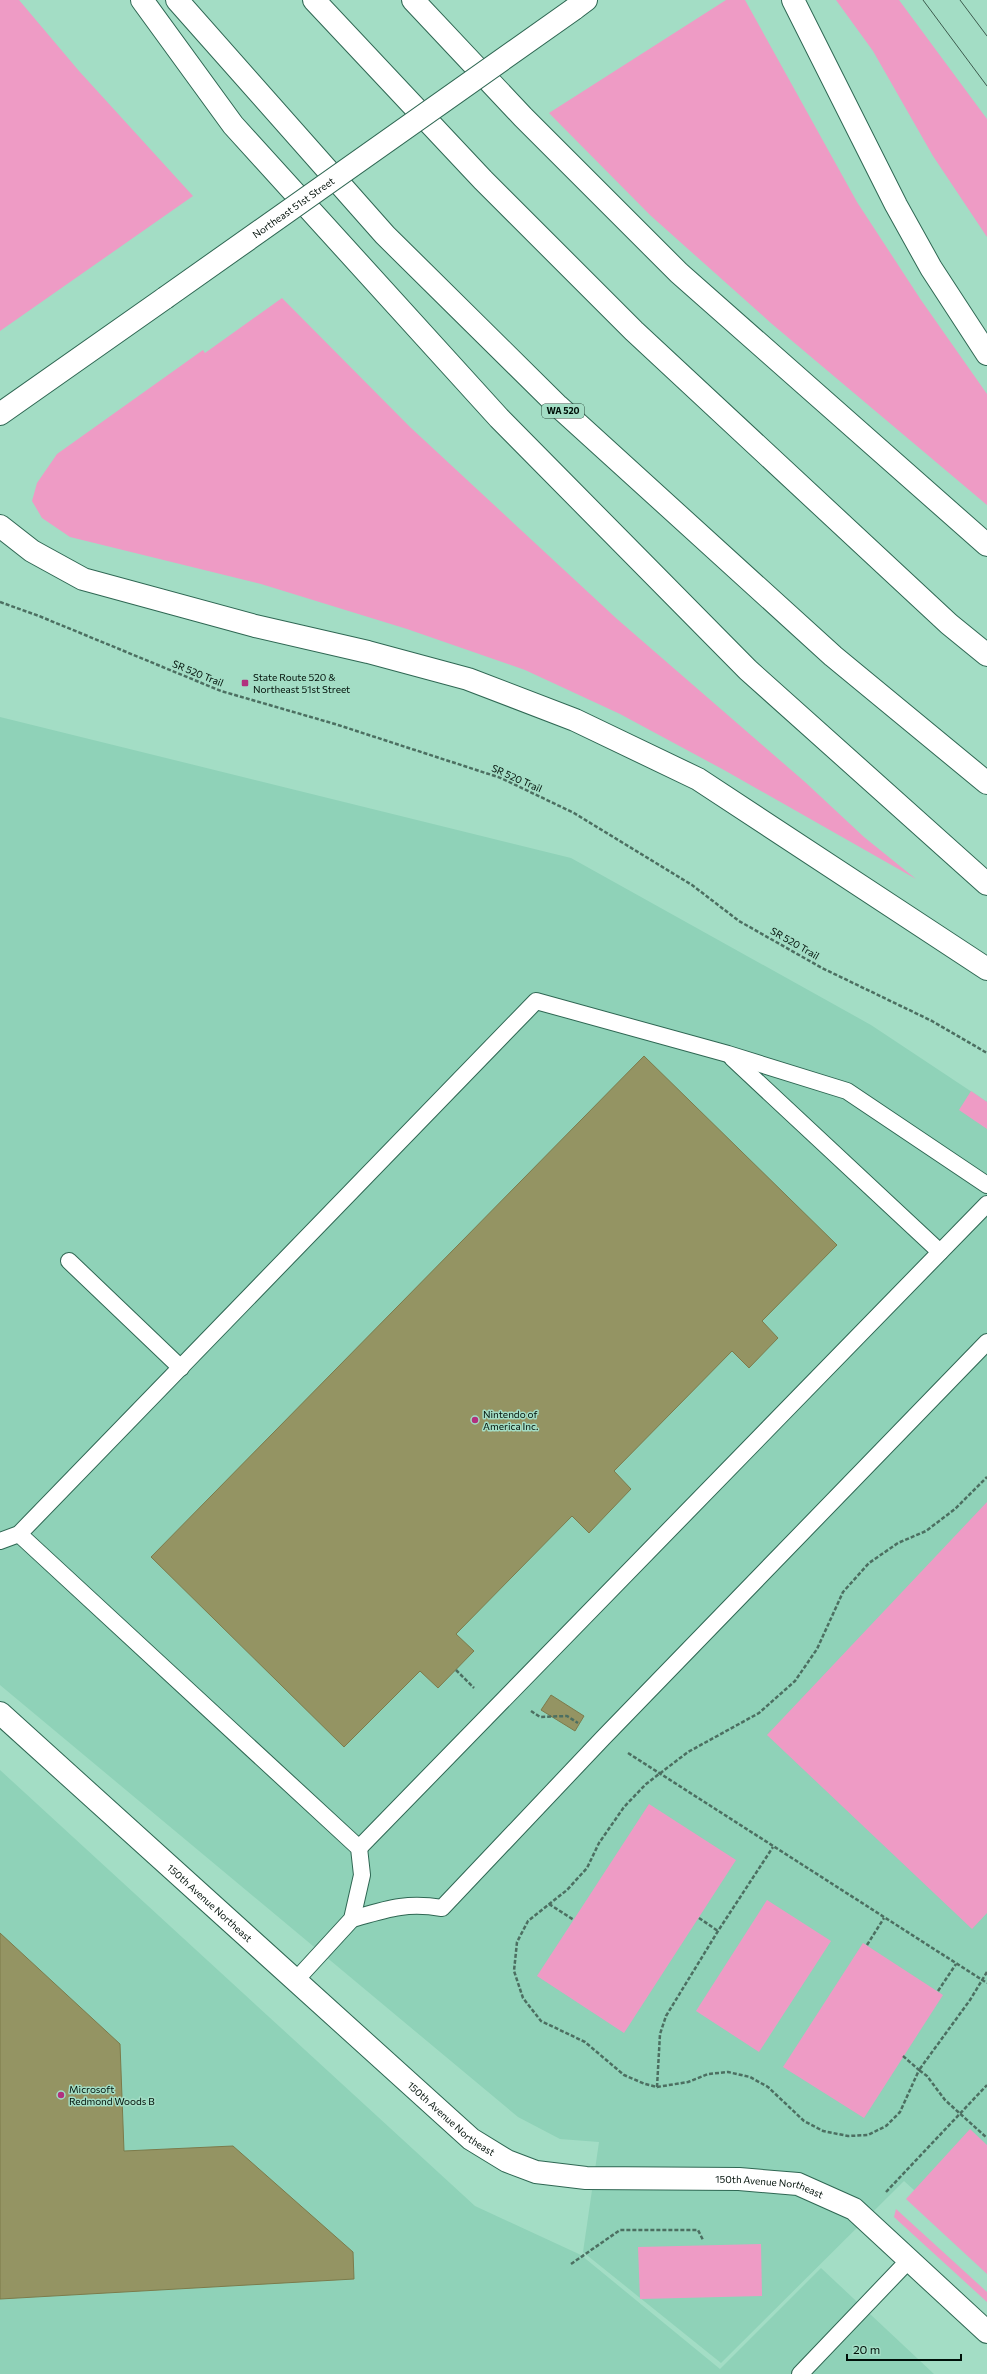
<svg xmlns="http://www.w3.org/2000/svg" width="987" height="2374" viewBox="0 0 987 2374" font-family="Commissioner,sans-serif">
	<style>
		.built { fill: #8fd2b8 }
		.green { fill: #ee9bc5 }
		.building { fill: #949463; stroke: #7c7b4b }
		.lines { fill: none; stroke-linecap: round; stroke-linejoin: round }
		.service-casing { stroke: #2f6753; stroke-width: 18 }
		.minor-casing { stroke: #2f6753; stroke-width: 24 }
		.secondary-casing { stroke: #2f6753; stroke-width: 24 }
		.motorway-casing { stroke: #2f6753; stroke-width: 24 }
		.path { stroke: #4c6f61; stroke-width: 2.5; stroke-dasharray: 4 2; stroke-linecap: butt }
		.service { stroke: #fff; stroke-width: 16 }
		.minor { stroke: #fff; stroke-width: 22 }
		.secondary { stroke: #fff; stroke-width: 22 }
		.motorway { stroke: #fff; stroke-width: 22 }
		.tram { stroke: #3c5b4e; stroke-width: 1 }
		.secondary-bridge-casing { stroke: #2f6753; stroke-width: 24; stroke-linecap: butt }
		.secondary-bridge { stroke: #fff; stroke-width: 22 }
		.poi-dot { fill: #b1317e; stroke: #a3ddc5; stroke-width: 1.5 }
		.labels { text-anchor: middle; stroke-width: 3; stroke-linejoin: round; paint-order: stroke }
		.shield { fill: #a3ddc5; stroke: #314e41; stroke-width: 1 }
		.shield-label { font-size: 9px; font-weight: bold; fill: #001009 }
		.street-label { font-size: 10px; fill: #001009; stroke: #a3ddc5 }
		.poi-label { font-size: 10px; fill: #001009; stroke: #a3ddc5; text-anchor: start }
	</style>
	<rect width="100%" height="100%" fill="#a3ddc5"/>
	<g class="built">
		<path d="M0 717 571 858 871 1025 987 1102V2256L904 2181 721 2363 583 2252 599 2142 560 2139 518 2117 0 1685Z"/>
		<path d="M0 1770 475 2206 581 2255 720 2369 821 2268 934 2374H0Z"/>
	</g>
	<g class="green">
		<path d="M0 0H19L79 71 193 196 0 331Z"/>
		<path d="M726 0H745L857 202 921 300 987 394V505L772 324 650 215 549 113Z"/>
		<path d="M836 0H899L987 119V237L933 156 873 51Z"/>
		<path d="M282 298 410 427 617 619 805 782 864 837 916 879 724 770 620 714 525 670 407 629 261 584 70 537 42 518 32 501 37 483 57 454 203 350 205 353Z"/>
		<path d="M971 1091 987 1102V1129L959 1110Z"/>
		<path d="M987 1502V1913L972 1929 767 1735Z"/>
		<path d="M649 1804 736 1860 624 2033 537 1976Z"/>
		<path d="M767 1900 831 1941 759 2052 696 2011Z"/>
		<path d="M863 1943 943 1995 864 2118 783 2067Z"/>
		<path d="M970 2129 987 2145V2274L906 2199Z"/>
		<path d="M896 2209 987 2292V2302L894 2217Z"/>
		<path d="M761 2244 762 2296 640 2299 638 2247Z"/>
	</g>
	<g class="building">
		<path d="M644 1056 837 1245 762 1321 778 1338 749 1368 732 1351 614 1471 631 1489 589 1533 572 1516 456 1634 474 1651 438 1688 420 1671 344 1747 151 1557Z"/>
		<path d="M551 1695 584 1716 575 1731 541 1710Z"/>
		<path d="M0 1933 120 2044 124 2151 233 2146 353 2252 354 2279 0 2299Z"/>
	</g>
	<g class="lines">
		<g class="service-casing">
			<g id="service">
				<path d="M732 1058 940 1252"/>
				<path d="M69 1261 181 1368"/>
				<path d="M19 1534 359 1848 362 1875 352 1919 296 1980"/>
				<path d="M0 1541 19 1534 536 1001 728 1054 847 1091 987 1185"/>
				<path d="M359 1848 987 1204"/>
				<path d="M352 1919C387 1909 406 1902 442 1908L603 1738 987 1342"/>
				<path d="M800 2374 909 2260"/>
			</g>
		</g>
		<g class="minor-casing">
			<g id="minor">
				<path id="s1" d="M0 1713 471 2139 507 2161 536 2172 586 2178 739 2179 798 2184 854 2209 987 2332"/>
			</g>
		</g>
		<g class="secondary-casing">
			<g id="secondary">
				<path d="M574 9 586 0"/>
				<path d="M0 414 165 298"/>
			</g>
		</g>
		<g class="motorway-casing">
			<g id="motorway">
				<path d="M142 0 233 125 499 418 748 670 987 884"/>
				<path d="M177 0 385 235 558 406 833 656 987 783"/>
				<path d="M314 0 483 180 634 331 949 624 987 655"/>
				<path d="M413 0 523 117 679 273 987 545"/>
				<path d="M793 0 896 205 931 268 987 354"/>
				<path d="M0 526 32 551 83 579 255 626 368 652 468 679 575 720 698 779 987 969"/>
			</g>
		</g>
		<g class="path">
			<path d="M0 602 39 616 221 691 335 724 501 778 574 813 692 885 739 921 822 968 932 1021 987 1053"/>
			<path d="M456 1670 474 1688"/>
			<path d="M531 1711 540 1717 567 1716 578 1723"/>
			<path d="M628 1753 987 1983"/>
			<path d="M549 1904 574 1920"/>
			<path d="M699 1918 718 1931"/>
			<path d="M867 1945 884 1918"/>
			<path d="M987 1972 970 2000 919 2070 927 2076 945 2100 987 2138"/>
			<path d="M938 1991 956 1964"/>
			<path d="M903 2056 919 2070 900 2112 886 2126 868 2135 848 2136 823 2131 804 2121 768 2087 750 2077 728 2072 708 2074 688 2082 657 2087 645 2084 624 2075 585 2042 541 2021 523 1998 514 1971 517 1942 528 1921 567 1890 587 1868 599 1843 624 1807 646 1784 688 1752 759 1713 795 1681 817 1649 843 1592 869 1563 898 1543 926 1531 955 1509 987 1477"/>
			<path d="M657 2087 660 2034 666 2016 718 1931 773 1847"/>
			<path d="M886 2192 987 2085"/>
			<path d="M571 2264 620 2230H698L703 2240"/>
		</g>
		<use href="#service" class="service"/>
		<use href="#minor" class="minor"/>
		<use href="#secondary" class="secondary"/>
		<use href="#motorway" class="motorway"/>
		<g class="tram">
			<path d="M923 0 987 86"/>
			<path d="M960 0 987 36"/>
		</g>
		<g class="secondary-bridge-casing">
			<g id="secondary-bridge">
				<path id="s2" d="M165 298 574 9"/>
			</g>
		</g>
		<use href="#secondary-bridge" class="secondary-bridge"/>
	</g>
	<g class="poi-dot">
		<rect x="241" y="679" width="8" height="8" rx="2"/>
		<circle cx="475" cy="1420" r="4"/>
		<circle cx="61" cy="2095" r="4"/>
	</g>
	<g class="labels">
		<rect class="shield" x="542" y="404" width="42" height="14" rx="3"/>
		<g class="shield-label">
			<text x="563" y="414">WA 520</text>
		</g>
		<g class="street-label">
			<text dy="4" stroke="none"><textPath href="#s2" startOffset="157">Northeast 51st Street</textPath></text>
			<text transform="translate(198 673) rotate(22)" y="4">SR 520 Trail</text>
			<text transform="translate(517 778) rotate(24)" y="4">SR 520 Trail</text>
			<text transform="translate(795 943) rotate(30)" y="4">SR 520 Trail</text>
			<text dy="4" stroke="none"><textPath href="#s1" startOffset="283">150th Avenue Northeast</textPath></text>
			<text dy="4" stroke="none"><textPath href="#s1" startOffset="607">150th Avenue Northeast</textPath></text>
			<text dy="4" stroke="none"><textPath href="#s1" startOffset="943">150th Avenue Northeast</textPath></text>
		</g>
		<g class="poi-label">
			<text x="253" y="681">State Route 520 &amp;<tspan x="253" dy="12">Northeast 51st Street</tspan></text>
			<text x="483" y="1418">Nintendo of<tspan x="483" dy="12">America Inc.</tspan></text>
			<text x="69" y="2093">Microsoft<tspan x="69" dy="12">Redmond Woods B</tspan></text>
		</g>
	</g>
	<path d="M847 2354v6h114v-6" fill="none" stroke="#001009" stroke-width="2"/>
	<text x="853" y="2354" font-size="12" fill="#001009" stroke="#a3ddc5" stroke-width="3" paint-order="stroke">20 m</text>
</svg>
